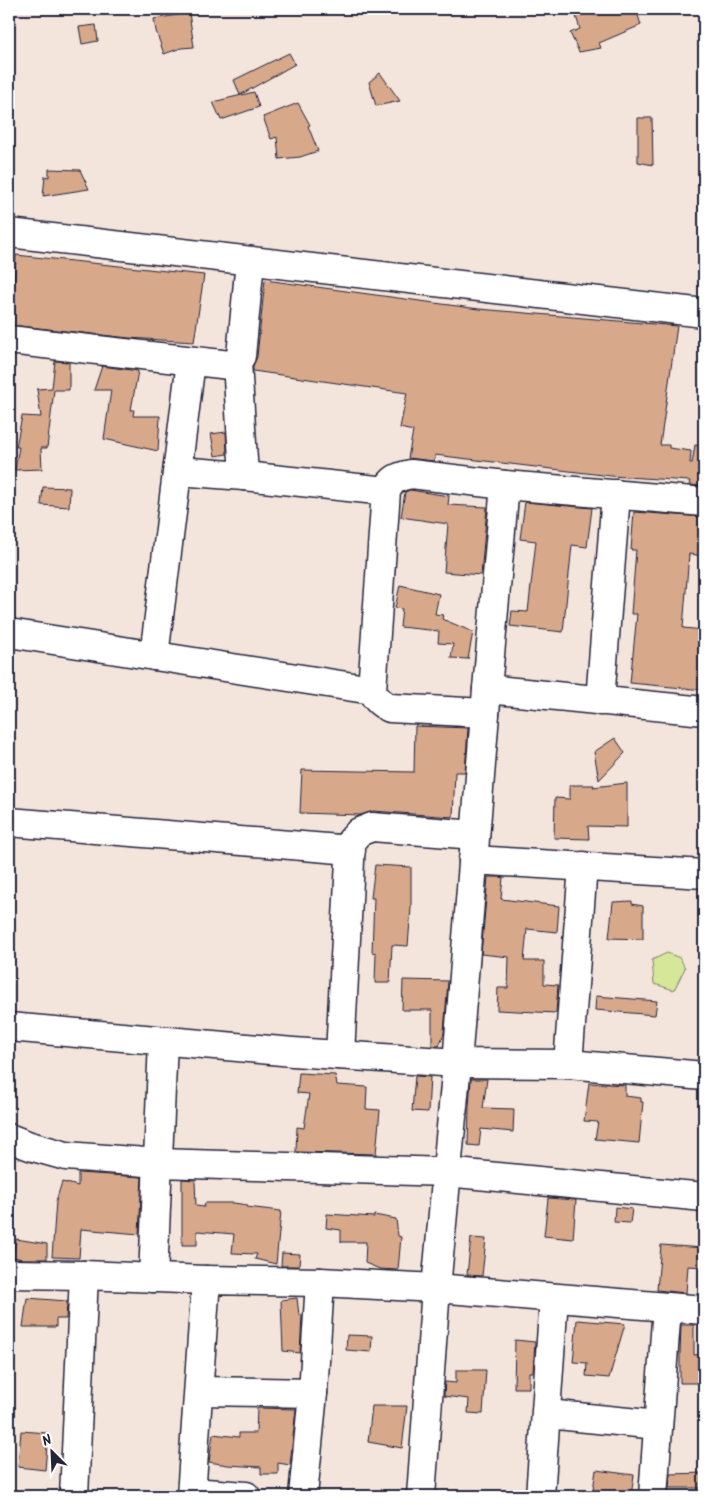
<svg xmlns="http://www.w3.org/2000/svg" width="713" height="1505" viewBox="0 0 713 1505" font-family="Kalam,sans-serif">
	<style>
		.green { fill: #d7e79a; stroke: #7c846a }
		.building { fill: #d8a88a; stroke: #22223b }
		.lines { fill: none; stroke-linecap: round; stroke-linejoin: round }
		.minor-casing { stroke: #22223b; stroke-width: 31 }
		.minor { stroke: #fff; stroke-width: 28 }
	</style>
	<rect width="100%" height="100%" fill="#f3e5dc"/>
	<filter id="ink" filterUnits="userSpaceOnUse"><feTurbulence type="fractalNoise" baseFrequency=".02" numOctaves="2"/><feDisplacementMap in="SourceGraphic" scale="10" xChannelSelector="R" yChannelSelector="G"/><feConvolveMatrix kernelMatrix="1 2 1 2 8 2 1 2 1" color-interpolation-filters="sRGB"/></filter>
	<g filter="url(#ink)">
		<path class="green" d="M667 953 680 958 685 968 674 990 654 984 652 960Z"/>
		<g class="building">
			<path d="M588 9H636L641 25 599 43 601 48 579 52 570 33 580 29 576 16 589 12Z"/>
			<path d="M189 13 194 47 181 48 164 54 156 31 154 19Z"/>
			<path d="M96 25 98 41 82 44 79 27Z"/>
			<path d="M289 53 295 64 240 95 234 80Z"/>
			<path d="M380 73 400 101 376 106 369 82Z"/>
			<path d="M254 92 259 107 221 120 213 102Z"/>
			<path d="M298 103 310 125 308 126 318 151 300 157 279 159 277 137 271 139 263 117Z"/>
			<path d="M638 118H652L653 165 638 162Z"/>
			<path d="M49 169 80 170 89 189 43 196 45 176 49 177Z"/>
			<path d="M16 255 204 275 194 342 129 338 11 325Z"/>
			<path d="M265 280 479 309 677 326 660 445H669V448L691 451 690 463H692L695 445 704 446V486L689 485 690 481 611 476 435 455 434 461 408 458 413 431 400 428 407 393 253 371V366L257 357Z"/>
			<path d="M55 361 69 362V390H54L47 448H41L42 469 15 470 19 447H16L22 416 41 417 37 389 52 388Z"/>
			<path d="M102 366 138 371 131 410H134L133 416H160L158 451 104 439 111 390H94Z"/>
			<path d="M226 432 227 454 215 456 211 434Z"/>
			<path d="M43 487 70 488 69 507 41 505Z"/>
			<path d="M410 490 449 496 448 505 487 507 481 575 444 572 448 524 401 517 405 492Z"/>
			<path d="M525 502 592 508 587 547 572 545 563 632 510 626 512 611 528 612 536 541 520 539Z"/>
			<path d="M634 512 704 517V556L689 554 683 628 704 630V690L630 683 637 614H631L636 550H631Z"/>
			<path d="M400 585 439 594 435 614 443 615 442 619 473 632 468 659 451 658 453 644 438 643 439 631 400 627 402 609 395 608Z"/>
			<path d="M415 726 468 728 465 772H455L453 817 373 811 361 815 300 813 302 770 414 772Z"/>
			<path d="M615 738 625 753 599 780 594 752Z"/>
			<path d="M627 783V827L588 826 589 839 554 838 555 798 570 799V785H594L593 787Z"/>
			<path d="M375 865 411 867V908L408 946 392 945 390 983H375L376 953 372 952 374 898H371Z"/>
			<path d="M488 877H503L501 899 559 906 557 932 527 929 524 961H544V984L558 985 556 1013 497 1010 498 988H508L509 957 481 954Z"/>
			<path d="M632 901V904L643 906V939L609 938 613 902Z"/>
			<path d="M403 980 448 981 444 1033 439 1046H432V1010H402Z"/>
			<path d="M596 996 657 1001 655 1015 595 1010Z"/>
			<path d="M299 1073 335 1075 337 1085 367 1087 366 1109 380 1110 376 1154 296 1152 297 1127 304 1128 309 1094 297 1093Z"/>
			<path d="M415 1076 430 1077 428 1112 412 1111Z"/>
			<path d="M471 1079H487L483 1108 514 1109 513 1132 481 1129 479 1146 468 1145 469 1107Z"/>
			<path d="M589 1083 625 1085V1096L641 1098V1102H643L639 1143 595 1139 598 1122 584 1121Z"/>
			<path d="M78 1173 142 1177 139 1234 81 1229 79 1258 52 1257 56 1201 62 1182 78 1186Z"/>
			<path d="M182 1179 195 1180 196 1206 204 1207 205 1203H234L247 1205V1207L281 1211 276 1264 255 1259 257 1254 232 1253 234 1234 197 1231V1245H182Z"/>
			<path d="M548 1198 576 1200 573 1239 544 1236Z"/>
			<path d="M615 1207 632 1209 630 1223 614 1222Z"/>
			<path d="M327 1214 374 1217V1215L396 1219 398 1236 401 1237 398 1270 380 1269 365 1263 366 1242H341V1230L326 1228Z"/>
			<path d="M471 1238 486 1239 482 1276 467 1275Z"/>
			<path d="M16 1239 47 1244V1259H23L13 1257Z"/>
			<path d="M661 1245 704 1248V1267L688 1266 686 1293 657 1290Z"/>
			<path d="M282 1253 300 1254 299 1266H281Z"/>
			<path d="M27 1298 67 1301 66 1319H56V1327H23Z"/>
			<path d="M297 1298 299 1315H302L300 1353 283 1351 281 1300Z"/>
			<path d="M577 1320 625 1324 609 1378 586 1376 587 1363 573 1362Z"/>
			<path d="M681 1325H694V1355L704 1354V1383H680V1355Z"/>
			<path d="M347 1335 372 1336 371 1352 346 1350Z"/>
			<path d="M515 1340 535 1342 533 1372H529V1388H514Z"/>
			<path d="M456 1370H486L483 1414 468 1413 469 1399 444 1396 445 1382 456 1383Z"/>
			<path d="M372 1406H407L402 1448 368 1442Z"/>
			<path d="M257 1408 296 1409 290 1465 278 1463V1474H261V1467L228 1465 209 1462 213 1434 239 1437V1433H256Z"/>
			<path d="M21 1431 48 1433 45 1470 18 1467Z"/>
			<path d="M596 1470 634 1475 631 1496H592Z"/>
			<path d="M704 1473V1488H669L670 1474Z"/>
		</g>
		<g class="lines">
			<g class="minor-casing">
				<g id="minor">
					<path d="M9 233 704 313"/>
					<path d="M9 340 230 365 237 362 241 356 250 261"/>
					<path d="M237 362 244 476"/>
					<path d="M178 471 244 476 386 491"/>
					<path d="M505 485 487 689 704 711"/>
					<path d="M9 633 372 690"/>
					<path d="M154 656 191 361"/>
					<path d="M600 701 616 494"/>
					<path d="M485 713 390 708C381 704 375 699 372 690L386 491C392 479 397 477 411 474L505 485 704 502"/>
					<path d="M9 822 351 850"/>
					<path d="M473 860 704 874"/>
					<path d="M9 1027 293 1052 457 1063 568 1064 704 1076"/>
					<path d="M340 1055 351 841 359 832 372 827 475 835"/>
					<path d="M568 1064 583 866"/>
					<path d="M9 1138 30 1146 66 1156 159 1163 446 1172 704 1197"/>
					<path d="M9 1274 84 1275 206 1280"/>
					<path d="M153 1278 163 1041"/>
					<path d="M200 1391 313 1393"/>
					<path d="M547 1414 658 1425"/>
					<path d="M192 1492 246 1496"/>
					<path d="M74 1496 84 1275"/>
					<path d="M191 1496 206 1280 320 1282 436 1288 704 1310"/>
					<path d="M303 1496 313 1393 320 1282"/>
					<path d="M421 1496 436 1288 457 1063 487 689"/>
					<path d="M540 1496 554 1298"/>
					<path d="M653 1496 667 1307"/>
				</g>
			</g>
			<use href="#minor" class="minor"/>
		</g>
	</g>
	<rect width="713" height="1505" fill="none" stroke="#fff" stroke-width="30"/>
	<rect x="15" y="15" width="683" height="1475" fill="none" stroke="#22223b" stroke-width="2" filter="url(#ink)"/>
	<g transform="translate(52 1452) rotate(336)" stroke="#ffffff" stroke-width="4" paint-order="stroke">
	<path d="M0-4L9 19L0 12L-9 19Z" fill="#22223b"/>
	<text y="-8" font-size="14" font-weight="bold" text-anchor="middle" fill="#22223b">N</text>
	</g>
</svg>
